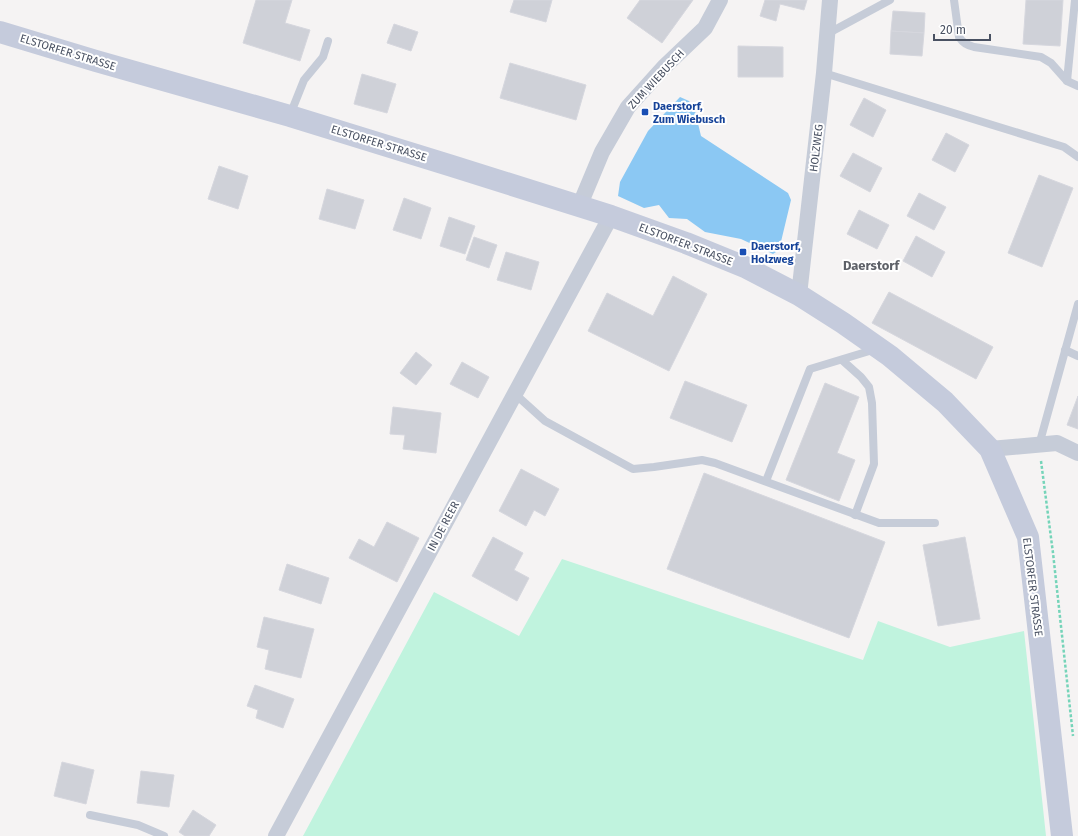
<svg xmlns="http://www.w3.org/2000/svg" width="1078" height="836" viewBox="0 0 1078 836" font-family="'Fira Sans',sans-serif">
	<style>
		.green { fill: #c0f3de }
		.water { fill: #8bc8f3 }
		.building { fill: #cfd1d8; stroke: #d6d7de }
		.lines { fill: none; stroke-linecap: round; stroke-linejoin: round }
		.path { stroke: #75d4b9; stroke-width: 2.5; stroke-dasharray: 3 2; stroke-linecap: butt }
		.lane { stroke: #c6ccd8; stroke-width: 8 }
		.street { stroke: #c6ccd8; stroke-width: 16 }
		.secondary { stroke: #c5cbdc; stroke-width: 22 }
		.transit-dot { fill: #1a4fb4; stroke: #fff; stroke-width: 1.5 }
		.labels { text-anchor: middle; stroke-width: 4; stroke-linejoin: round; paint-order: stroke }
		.street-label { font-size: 11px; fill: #495162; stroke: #fff }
		.transit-label { font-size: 11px; font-weight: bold; fill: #164399; stroke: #fff; text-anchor: start }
		.quarter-label { font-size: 13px; font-weight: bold; fill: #5e6168; stroke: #fff }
	</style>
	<rect width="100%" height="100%" fill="#f5f3f3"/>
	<path class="green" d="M562 559 863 660 878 621 950 647 1024 631 1046 836H303L434 592 519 636Z"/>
	<path class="water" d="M680 97 689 101 695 111 701 136 788 193 791 200 779 250 773 254 741 239 705 232 687 219 669 218 659 205 644 208 618 196 620 182 648 131Z"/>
	<g class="building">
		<path d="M256 0H292L285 23 310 30 300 61 243 43Z"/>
		<path d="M514 0H552L546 22 510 12Z"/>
		<path d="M640 0H693L662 43 627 18Z"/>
		<path d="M765 0H807L804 10 780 4 776 21 760 16Z"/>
		<path d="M1026 0H1063L1060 46 1023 44Z"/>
		<path d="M893 11 925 13 924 33 891 31Z"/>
		<path d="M394 24 418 32 411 51 387 43Z"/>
		<path d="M891 31 924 33 922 56 890 54Z"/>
		<path d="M738 46 783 47V77H738Z"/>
		<path d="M510 63 586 85 576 120 500 98Z"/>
		<path d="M362 74 396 84 387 113 354 104Z"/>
		<path d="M864 98 886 110 873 137 850 125Z"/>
		<path d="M946 133 969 145 955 172 932 160Z"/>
		<path d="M853 153 882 168 870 192 840 176Z"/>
		<path d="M219 166 248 176 238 209 208 199Z"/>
		<path d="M1039 175 1073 188 1042 267 1008 253Z"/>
		<path d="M327 189 364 200 355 229 319 219Z"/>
		<path d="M919 193 946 207 934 230 907 216Z"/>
		<path d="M404 198 431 208 421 239 393 230Z"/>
		<path d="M859 210 889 225 877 249 847 234Z"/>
		<path d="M449 217 475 226 465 254 440 246Z"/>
		<path d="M916 236 945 252 932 277 903 261Z"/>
		<path d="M474 237 497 245 489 268 466 260Z"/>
		<path d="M506 252 539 262 531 290 497 280Z"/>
		<path d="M673 276 707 294 669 371 588 331 607 293 653 316Z"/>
		<path d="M889 292 993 347 976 379 872 323Z"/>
		<path d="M416 352 432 365 416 385 400 373Z"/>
		<path d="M462 362 489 377 478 398 450 384Z"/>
		<path d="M685 381 747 405 732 442 670 418Z"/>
		<path d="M825 383 859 397 837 453 855 460 839 501 786 480Z"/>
		<path d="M1078 396V429L1067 425Z"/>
		<path d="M393 407 441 413 436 453 403 449 405 435 390 434Z"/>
		<path d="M521 469 559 489 545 516 534 510 526 526 499 511Z"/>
		<path d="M704 473 885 542 849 638 667 569Z"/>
		<path d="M387 522 419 538 397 582 349 558 359 539 374 547Z"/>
		<path d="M493 537 523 553 514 570 529 578 517 601 472 576Z"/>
		<path d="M965 537 980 619 938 626 923 545Z"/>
		<path d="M287 564 329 578 321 604 279 590Z"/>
		<path d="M264 617 314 629 301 678 265 669 269 650 257 647Z"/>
		<path d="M255 685 294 699 283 728 256 718 258 710 247 706Z"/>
		<path d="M62 762 94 770 86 804 54 796Z"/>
		<path d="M141 771 174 775 169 807 137 803Z"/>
		<path d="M193 810 216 825 209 836H185L179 832Z"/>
	</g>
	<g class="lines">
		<path class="path" d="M1041 461 1053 553 1073 736"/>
		<g class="lane">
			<path d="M954 0 959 37C963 43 967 45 974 47L1041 57 1051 63 1067 81 1078 86"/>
			<path d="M827 34 890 0"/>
			<path d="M824 73 1064 147 1078 157"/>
			<path d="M1067 81 1075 0"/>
			<path d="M290 115 304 80 323 57 328 41"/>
			<path d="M1065 350 1078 356"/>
			<path d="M842 360 861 377 869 387 872 403 874 464 855 515"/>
			<path d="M515 394 545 421 633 469 654 467 702 460 715 463 879 523H935"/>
			<path d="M1039 445 1078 304"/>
			<path d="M766 481 810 369 876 349"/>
			<path d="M90 815 138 825 164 836"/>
		</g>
		<g class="street">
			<path d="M579 207 602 152 628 107 664 67 705 28 720 0"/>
			<path d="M799 295 824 73 830 0"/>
			<path d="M990 449 1057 443 1078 453"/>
			<path d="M276 836 611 216"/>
		</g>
		<path class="secondary" d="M0 32 96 61 290 116 452 166 611 216 686 243 745 267 799 295 843 323 890 356 945 402 990 449 1028 537 1062 836"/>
	</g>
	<g class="transit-dot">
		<rect x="641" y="108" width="8" height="8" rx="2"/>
		<rect x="739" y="248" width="8" height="8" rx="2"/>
	</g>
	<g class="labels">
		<g class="street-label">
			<text transform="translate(68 52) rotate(17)" y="4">ELSTORFER STRASSE</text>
			<text transform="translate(656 79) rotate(-47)" y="4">ZUM WIEBUSCH</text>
			<text transform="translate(379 143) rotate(17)" y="4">ELSTORFER STRASSE</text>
			<text transform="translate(816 148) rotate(-83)" y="4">HOLZWEG</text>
			<text transform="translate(686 244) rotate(21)" y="4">ELSTORFER STRASSE</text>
			<text transform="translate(443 526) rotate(-62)" y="4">IN DE REER</text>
			<text transform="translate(1033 587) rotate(83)" y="4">ELSTORFER STRASSE</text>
		</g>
		<g class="transit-label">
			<text x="653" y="110">Daerstorf,<tspan x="653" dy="13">Zum Wiebusch</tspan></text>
			<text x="751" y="250">Daerstorf,<tspan x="751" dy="13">Holzweg</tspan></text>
		</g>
		<g class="quarter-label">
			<text x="871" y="270">Daerstorf</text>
		</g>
	</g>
	<path d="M934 34v6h56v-6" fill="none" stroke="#495162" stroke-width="2"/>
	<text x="940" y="34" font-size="12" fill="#495162" stroke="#ffffff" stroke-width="3" paint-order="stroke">20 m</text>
</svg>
